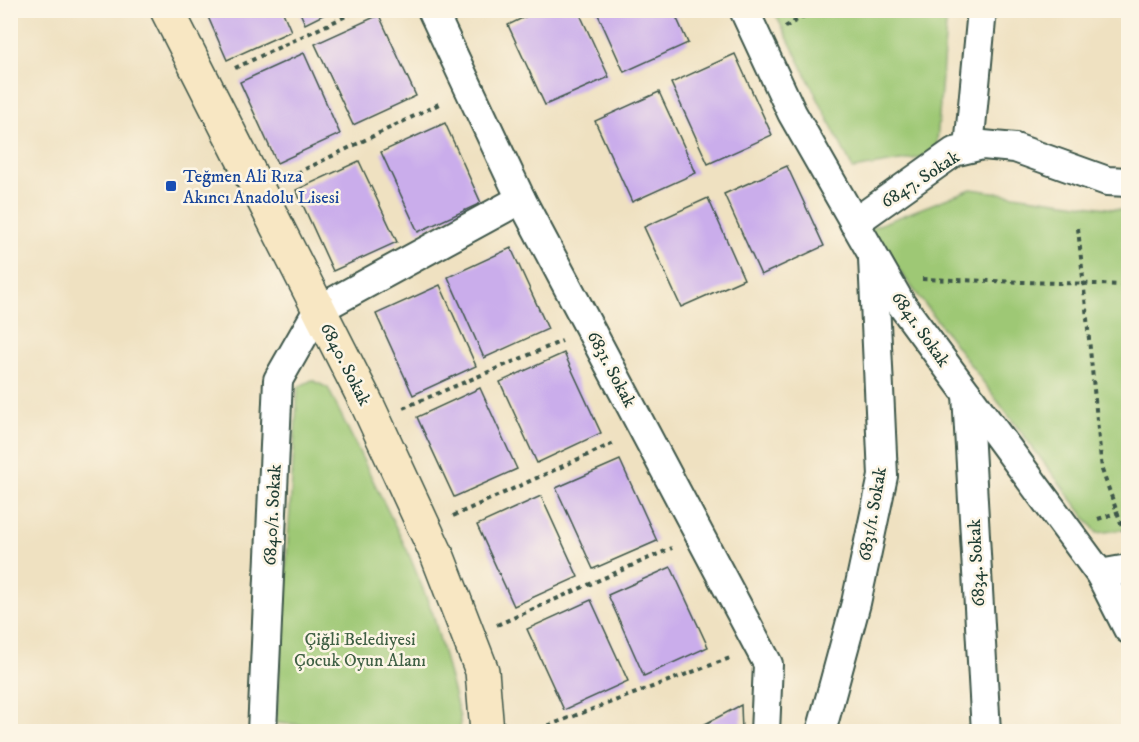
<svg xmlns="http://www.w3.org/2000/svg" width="1139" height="742" viewBox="0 0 1139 742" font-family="'IM FELL DW Pica',serif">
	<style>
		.green { fill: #9ec874; stroke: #5e8254; stroke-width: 1.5 }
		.building { fill: #caadeb }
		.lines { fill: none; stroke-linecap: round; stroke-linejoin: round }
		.street-casing { stroke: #3e5649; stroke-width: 32 }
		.secondary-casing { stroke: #3e5649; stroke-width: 36 }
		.path { stroke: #3e5649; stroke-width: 4; stroke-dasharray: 4.5 4.5; stroke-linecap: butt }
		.street { stroke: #fff; stroke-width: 28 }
		.secondary { stroke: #f8e7c3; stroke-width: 33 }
		.transit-dot { fill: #1a4fb4; stroke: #fcf5e5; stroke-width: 2 }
		.labels { text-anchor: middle; stroke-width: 5; stroke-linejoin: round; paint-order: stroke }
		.transit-label { font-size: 18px; fill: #164399; stroke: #fcf5e5; text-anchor: start }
		.street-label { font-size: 18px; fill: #1f3d34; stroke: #fcf5e5 }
		.park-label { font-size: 18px; fill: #3f6044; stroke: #fcf5e5 }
	</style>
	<rect width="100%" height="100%" fill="#fcf5e5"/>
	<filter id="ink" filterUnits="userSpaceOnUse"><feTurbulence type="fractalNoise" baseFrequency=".0167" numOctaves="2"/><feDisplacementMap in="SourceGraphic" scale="12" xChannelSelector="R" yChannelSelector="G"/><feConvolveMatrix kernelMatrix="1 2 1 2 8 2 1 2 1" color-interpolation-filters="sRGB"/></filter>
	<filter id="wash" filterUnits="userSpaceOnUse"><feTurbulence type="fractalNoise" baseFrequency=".008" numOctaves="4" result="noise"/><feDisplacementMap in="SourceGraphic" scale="24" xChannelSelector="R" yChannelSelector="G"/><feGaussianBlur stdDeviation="1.35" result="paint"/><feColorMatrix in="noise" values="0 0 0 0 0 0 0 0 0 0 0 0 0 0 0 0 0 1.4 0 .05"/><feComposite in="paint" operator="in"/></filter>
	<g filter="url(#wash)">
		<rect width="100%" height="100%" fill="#efe1c1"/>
		<g class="green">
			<path d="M774 11H947L936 155 853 169Z"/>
			<path d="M971 189 1128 211V529L1097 533 868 229Z"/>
			<path d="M312 380 328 388 408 552 433 614 460 717V731H378L276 723 298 387Z"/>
		</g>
		<g id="blocks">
			<g class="building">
				<path d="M205 10H282L291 31 227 60Z"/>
				<path d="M299 10H333L305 24Z"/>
				<path d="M539 10H578L609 77 545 105 508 25Z"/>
				<path d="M596 10H673L688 43 624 72Z"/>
				<path d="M379 15 416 96 353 125 315 44Z"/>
				<path d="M304 53 340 134 277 163 240 82Z"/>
				<path d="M735 54 772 135 708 164 671 83Z"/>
				<path d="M659 92 696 173 632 202 595 121Z"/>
				<path d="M445 123 481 203 418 232 381 152Z"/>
				<path d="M359 161 397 242 333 271 296 190Z"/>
				<path d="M787 166 824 246 761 275 724 194Z"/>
				<path d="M708 198 744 279 681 307 644 227Z"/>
				<path d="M511 248 548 329 484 358 448 277Z"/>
				<path d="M440 285 476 366 413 395 376 314Z"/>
				<path d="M564 353 601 433 537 463 500 382Z"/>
				<path d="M480 388 517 469 454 497 417 417Z"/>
				<path d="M620 460 657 541 593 569 556 488Z"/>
				<path d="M541 496 578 577 514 606 477 525Z"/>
				<path d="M671 567 708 647 644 676 608 595Z"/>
				<path d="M591 600 628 681 564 710 527 629Z"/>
				<path d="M741 705 742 732H690Z"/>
			</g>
		</g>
	</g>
	<g filter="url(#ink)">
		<use href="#blocks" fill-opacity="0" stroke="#3e5649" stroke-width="1.5"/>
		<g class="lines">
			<g class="street-casing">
				<g id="street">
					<path d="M432 10 521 199 768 664 765 732"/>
					<path d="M744 10 792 113 901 304 1100 574 1128 629"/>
					<path d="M969 148 982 10"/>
					<path d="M854 223 954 152 983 145 1015 148 1107 181 1128 182"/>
					<path d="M967 394 986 732"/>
					<path d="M1100 574 1128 569"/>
					<path d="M262 732 278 380 318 310 521 199"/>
					<path d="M821 732 856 603 883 476 873 258"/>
				</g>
			</g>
			<g class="secondary-casing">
				<path id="secondary" d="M167 10 368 406 438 557 482 671 487 732"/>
			</g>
			<g class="path">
				<path d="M785 27 815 10"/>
				<path d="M235 68 359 10"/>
				<path d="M289 177 441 103"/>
				<path d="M1078 228 1102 470 1127 540"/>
				<path d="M922 279 1128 285"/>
				<path d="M403 408 562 341"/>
				<path d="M453 516 616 442"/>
				<path d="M1098 519 1128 509"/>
				<path d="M497 625 672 548"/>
				<path d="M531 732 730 658"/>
			</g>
			<use href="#street" class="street"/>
			<use href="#secondary" class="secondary"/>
		</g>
	</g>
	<rect class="transit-dot" x="165" y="180" width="12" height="12" rx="3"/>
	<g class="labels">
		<g class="transit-label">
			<text x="183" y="182">Teğmen Ali Rıza<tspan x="183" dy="21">Akıncı Anadolu Lisesi</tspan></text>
		</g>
		<g class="street-label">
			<text transform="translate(920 179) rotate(-33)" y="6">6847. Sokak</text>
			<text transform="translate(921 329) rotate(55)" y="6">6841. Sokak</text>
			<text transform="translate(346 364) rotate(63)" y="6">6840. Sokak</text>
			<text transform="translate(612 369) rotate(62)" y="6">6831. Sokak</text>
			<text transform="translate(872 514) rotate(-80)" y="6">6831/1. Sokak</text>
			<text transform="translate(272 515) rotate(-87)" y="6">6840/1. Sokak</text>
			<text transform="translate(976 563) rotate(-93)" y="6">6834. Sokak</text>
		</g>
		<g class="park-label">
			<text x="360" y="645">Çiğli Belediyesi<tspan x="360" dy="21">Çocuk Oyun Alanı</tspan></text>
		</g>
	</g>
	<rect width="1139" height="742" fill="none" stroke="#fcf5e5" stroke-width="36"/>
</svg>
